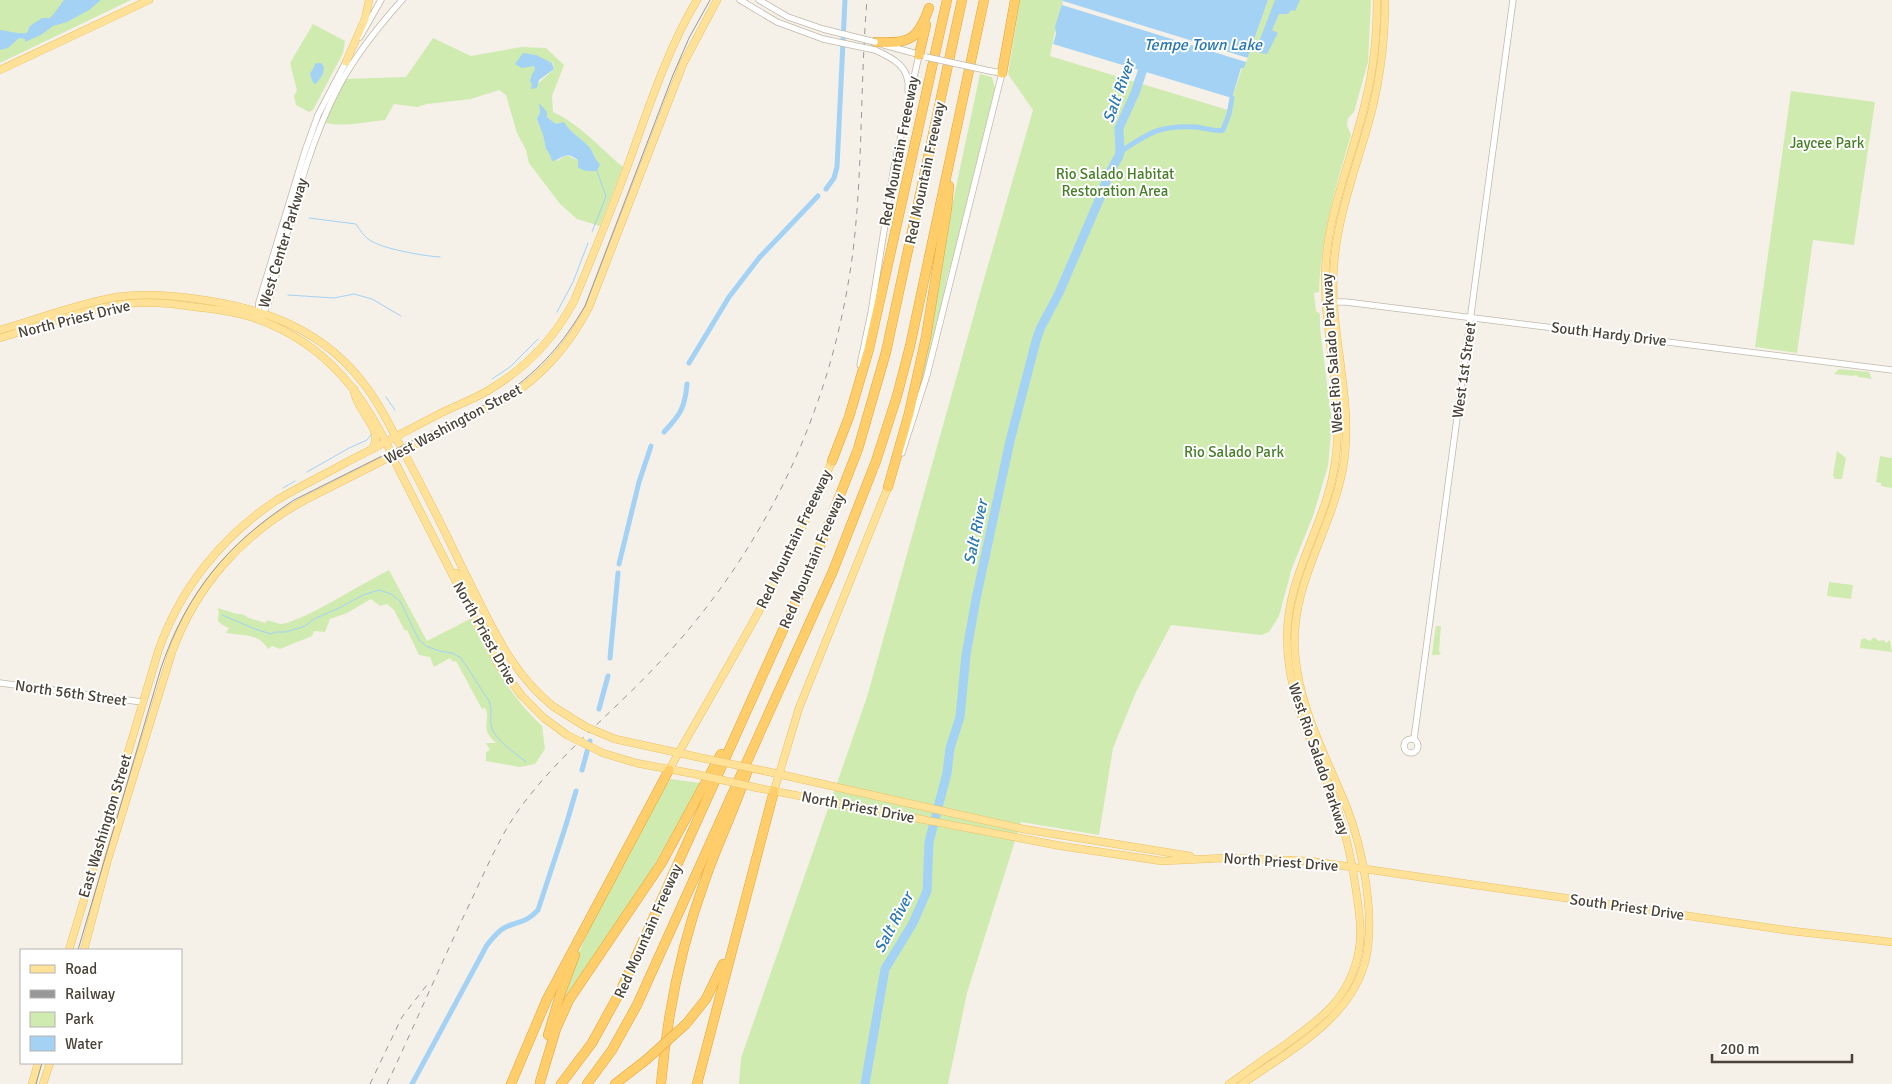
<svg xmlns="http://www.w3.org/2000/svg" width="1892" height="1084" viewBox="0 0 1892 1084" font-family="Signika,sans-serif">
	<style>
		.green { fill: #d0ebb0; fill-rule: evenodd }
		.water { fill: #a3d2f4 }
		.pier { fill: #f5f1e9 }
		.lines { fill: none; stroke-linecap: round; stroke-linejoin: round }
		.stream { stroke: #a3d2f4; stroke-width: 1 }
		.canal { stroke: #a3d2f4; stroke-width: 5 }
		.river { stroke: #a3d2f4; stroke-width: 9 }
		.minor-casing { stroke: #c1b9ab; stroke-width: 7 }
		.major-casing { stroke: #e9c163; stroke-width: 8 }
		.highway-casing { stroke: #e4a433; stroke-width: 10 }
		.minor { stroke: #fff; stroke-width: 5.5 }
		.major { stroke: #ffe298; stroke-width: 7 }
		.highway { stroke: #ffce6a; stroke-width: 9 }
		.tram { stroke: #989898; stroke-width: 1 }
		.rail { stroke: #989898; stroke-width: 1; stroke-dasharray: 6 6; stroke-linecap: butt }
		.minor-bridge-casing { stroke: #c1b9ab; stroke-width: 7; stroke-linecap: butt }
		.major-bridge-casing { stroke: #e9c163; stroke-width: 8; stroke-linecap: butt }
		.highway-bridge-casing { stroke: #e4a433; stroke-width: 10; stroke-linecap: butt }
		.minor-bridge { stroke: #fff; stroke-width: 5.5 }
		.major-bridge { stroke: #ffe298; stroke-width: 7 }
		.highway-bridge { stroke: #ffce6a; stroke-width: 9 }
		.labels { text-anchor: middle; stroke-width: 4; stroke-linejoin: round; paint-order: stroke }
		.park-label { font-size: 15px; fill: #477e27; stroke: #fff }
		.street-label { font-size: 15px; fill: #494237; stroke: #fff }
		.water-label { font-size: 16px; font-style: italic; fill: #2978b2; stroke: #fff }
	</style>
	<rect width="100%" height="100%" fill="#f5f1e9"/>
	<g class="green">
		<path d="M0 0H131L0 63Z"/>
		<path d="M1020 0H1063C1057 19 1054 37 1050 56L1228 110 1242 68H1244L1268 0H1371L1368 62 1354 112 1348 118 1347 125 1351 135C1335 189 1321 235 1319 292L1314 293 1316 311 1320 314V328L1332 423 1328 466 1313 516 1292 568 1279 616 1269 632 1261 635 1171 625 1136 692 1113 748 1099 835 1021 822 967 993 948 1084H739L741 1058 867 697 982 286 1033 110 1008 74Z"/>
		<path d="M313 24 345 41 343 53 313 110 309 112 296 105 294 96 297 90 290 63Z"/>
		<path d="M433 38 471 56 521 47 546 48 564 65 552 96 553 112C581 125 600 148 623 167L600 226 577 219 560 204 529 163 526 150 517 133 506 95 499 90 471 99 427 104 417 107 394 104 385 120C364 122 343 128 322 122L343 79 406 77ZM544 60 553 63 554 69 532 89 536 70 534 65ZM539 103 547 117 556 124 564 123C573 136 591 143 596 160 590 160 584 161 579 160 566 158 572 151 557 161L546 149 543 135 537 119 540 112Z"/>
		<path d="M980 74 992 77 995 88 953 257 946 281 945 289 917 402 940 263Z"/>
		<path d="M1791 91 1875 102 1854 245 1813 240 1797 353 1755 347Z"/>
		<path d="M1839 369 1869 372 1872 379 1858 377 1856 375 1853 376 1834 374Z"/>
		<path d="M1837 451 1846 458 1842 479H1835L1833 475Z"/>
		<path d="M1880 456 1892 458V488L1881 486V483L1876 482Z"/>
		<path d="M389 570 427 641 470 619C490 658 509 696 542 726L545 749 535 764 520 767 486 761V752L490 750 486 743H496C478 727 492 721 485 708L482 709 456 661 453 662 450 658 434 667 430 657 419 655 407 630 405 631 394 610 387 604 380 606 371 599 347 613 330 619 325 632 314 631 312 636 280 649 272 646 268 649C259 633 243 636 226 633L229 628C211 620 221 620 218 608L237 614H242L249 618 266 623 267 620 280 624 287 623C323 610 355 587 389 570Z"/>
		<path d="M1829 582 1853 585 1851 599 1827 596Z"/>
		<path d="M1436 626H1441L1439 651 1441 653 1439 655H1432L1434 638H1437H1434Z"/>
		<path d="M1874 637 1879 641 1884 640 1886 643 1890 640 1892 652 1860 648 1861 640 1864 638 1870 641Z"/>
		<path d="M670 779 700 783 651 871 565 997 562 996C586 926 624 862 658 797Z"/>
	</g>
	<g class="water">
		<path d="M64 0H101L89 10 67 22 53 26 41 35 25 42V39L19 38 8 48 0 50V30C9 31 17 34 27 33L30 26 42 18H50C56 12 59 6 64 0Z"/>
		<path d="M1063 0H1268L1244 68H1241L1232 98 1053 44 1056 34 1055 27Z"/>
		<path d="M1275 0H1300L1295 11 1291 10 1288 14H1279L1272 30 1278 33 1267 54 1255 52Z"/>
		<path d="M523 53 536 55 552 63 554 69 539 80 537 88 531 89 532 84 530 81 532 74 535 70 534 66 522 68 515 64Z"/>
		<path d="M316 63H321L324 67 323 74 316 84 313 83 310 74Z"/>
		<path d="M539 103 547 112V117L556 124 564 122C570 133 582 138 590 148 594 154 595 160 600 164L597 171C590 171 584 172 578 167V160C576 159 574 157 571 156 565 153 558 161 552 161L550 155 546 149 543 135 537 119 540 112Z"/>
	</g>
	<path class="pier" d="M1063 1 1248 58 1246 62 1062 5Z"/>
	<g class="lines">
		<g class="stream">
			<path d="M309 218 356 224C360 230 363 235 368 239 381 249 424 256 440 257"/>
			<path d="M592 232 606 196 597 171"/>
			<path d="M288 295 334 298 354 294 372 299 401 316"/>
			<path d="M557 312 573 282 588 243"/>
			<path d="M492 379 510 367 538 339"/>
			<path d="M386 397 395 410"/>
			<path d="M307 472 349 448 367 440 372 433"/>
			<path d="M283 488 295 481"/>
			<path d="M222 615 255 629 271 634 276 632H286L305 626 314 619 339 608 363 595 379 590 391 594 400 601 419 640 426 646 439 651 452 653 461 658 489 701C493 711 489 721 492 729 498 742 515 753 526 762"/>
		</g>
		<g class="canal">
			<path d="M1120 152C1150 132 1160 125 1196 127 1205 128 1215 132 1223 130L1229 114 1232 98"/>
			<path d="M826 189 834 178 837 167 845 0"/>
			<path d="M689 363 729 297 759 258 818 196"/>
			<path d="M664 432C680 415 685 408 687 384"/>
			<path d="M619 564 639 482 651 446"/>
			<path d="M610 658 618 573"/>
			<path d="M599 709 608 676"/>
			<path d="M582 770 590 741"/>
			<path d="M412 1084 487 945C492 939 497 932 504 928 519 920 525 924 538 910L566 825 576 791"/>
		</g>
		<path class="river" d="M865 1084 885 969 913 923 927 891 929 842 947 773 950 748 960 717 966 655 976 599 1010 441 1036 341 1040 329 1059 293 1099 200 1110 172 1119 156 1120 152 1119 128 1135 93 1146 60"/>
		<g class="minor-casing">
			<g id="minor">
				<path d="M740 0 777 22 823 39"/>
				<path d="M759 0 788 17 823 29"/>
				<path d="M360 37 381 0"/>
				<path d="M884 45 921 55"/>
				<path d="M875 50C893 58 911 67 908 91"/>
				<path d="M1325 302H1346L1892 370"/>
				<path d="M258 315 259 302 305 151 318 115 348 58"/>
				<path d="M261 316 268 304C289 231 303 154 339 86 356 54 378 27 402 0"/>
				<path d="M860 365 871 313 894 167 919 55"/>
				<path d="M902 453 927 375 1002 73 990 71"/>
				<path d="M0 683 142 702"/>
				<circle cx="1411" cy="746" r="7"/>
				<path d="M1414 739 1513 0"/>
			</g>
		</g>
		<g class="major-casing">
			<g id="major">
				<path d="M346 62 365 19 369 0"/>
				<path d="M0 70 149 0"/>
				<path d="M0 330C38 319 77 304 116 297 143 293 170 295 197 299 265 308 325 330 367 388 380 405 390 426 400 445 421 484 441 523 460 563 486 614 508 671 554 707"/>
				<path d="M0 338C40 326 82 310 124 304 148 301 171 303 195 307 214 309 233 311 251 317 326 341 367 397 397 466L498 664 522 696 544 718"/>
				<path d="M354 389C355 411 386 430 372 449"/>
				<path d="M452 574 456 573C465 579 468 593 478 601"/>
				<path d="M615 739 702 758"/>
				<path d="M603 753 636 763 695 774"/>
				<path d="M669 770C726 668 788 569 832 461"/>
				<path d="M765 771 1023 829 1190 856"/>
				<path d="M758 788 1061 846 1148 859 1162 861 1226 858 1310 861 1792 931 1892 942"/>
				<path d="M774 791 799 708 888 487"/>
				<path d="M69 950 158 652C179 590 222 536 277 500 300 486 324 475 347 462 379 446 410 429 441 413 457 405 474 399 489 390 526 368 554 339 574 301 593 255 612 209 629 162 649 107 667 50 697 0"/>
				<path d="M84 950 108 859 172 652C196 586 242 534 305 500L507 398C543 376 570 344 589 307L683 64 717 0"/>
				<path d="M32 1084 38 1063"/>
				<path d="M43 1084 50 1063"/>
				<path d="M1229 1084C1247 1072 1264 1059 1282 1047 1318 1021 1348 1001 1358 955 1363 933 1359 911 1356 890 1352 861 1346 833 1336 805 1315 750 1287 697 1287 637 1287 576 1324 527 1334 469 1347 398 1320 329 1326 258 1331 204 1354 152 1366 99 1374 67 1377 33 1377 0"/>
				<path d="M1242 1084C1289 1051 1353 1018 1366 958 1375 915 1363 849 1347 808 1327 758 1299 708 1295 653 1290 584 1331 533 1343 468 1355 399 1328 332 1334 264 1338 211 1359 161 1372 110 1381 74 1385 37 1385 0"/>
			</g>
		</g>
		<g class="highway-casing">
			<g id="highway">
				<path d="M875 42C909 44 918 40 929 8"/>
				<path d="M919 55 926 25"/>
				<path d="M1002 73 1015 0"/>
				<path d="M832 461 849 417 869 349 947 0"/>
				<path d="M888 487 909 413 926 337 947 208 949 186"/>
				<path d="M686 1024 706 999 723 964"/>
				<path d="M548 1035 560 995 575 955"/>
				<path d="M540 1082 556 1029 569 1000 661 864 721 754"/>
				<path d="M511 1084 547 999 669 770"/>
				<path d="M561 1084 592 1043 620 992 815 559 858 449 886 352 962 0"/>
				<path d="M587 1084 612 1050 637 1005 833 571 876 461 897 396 910 346 984 0"/>
				<path d="M615 1084 646 1060"/>
				<path d="M661 1084C667 1014 681 946 705 880 718 842 736 807 748 769"/>
				<path d="M697 1084 774 791"/>
			</g>
		</g>
		<use href="#minor" class="minor"/>
		<use href="#major" class="major"/>
		<use href="#highway" class="highway"/>
		<g class="tram">
			<path d="M78 950 161 668C187 592 227 544 294 500L506 394C542 367 562 345 585 306L673 75 689 38 710 0"/>
			<path d="M36 1084 42 1063"/>
		</g>
		<g class="rail">
			<path d="M370 1084 402 1017 430 981"/>
			<path d="M387 1084C415 1024 441 964 469 905 485 872 499 837 520 808 559 755 612 713 656 666 725 594 780 506 814 412 833 361 846 306 853 251 863 168 860 84 867 0"/>
		</g>
		<g class="minor-bridge-casing">
			<g id="minor-bridge">
				<path d="M823 29 875 42"/>
				<path d="M823 39 875 50"/>
				<path d="M926 57 990 71"/>
			</g>
		</g>
		<g class="major-bridge-casing">
			<g id="major-bridge">
				<path d="M554 707 586 727 615 739"/>
				<path d="M544 718 567 735 603 753"/>
				<path d="M702 758 765 771"/>
				<path d="M695 774 758 788"/>
			</g>
		</g>
		<g class="highway-bridge-casing">
			<path id="highway-bridge" d="M646 1060 686 1024"/>
		</g>
		<use href="#minor-bridge" class="minor-bridge"/>
		<use href="#major-bridge" class="major-bridge"/>
		<use href="#highway-bridge" class="highway-bridge"/>
	</g>
	<g class="labels">
		<g class="park-label">
			<text x="1827" y="148">Jaycee Park</text>
			<text x="1115" y="179">Rio Salado Habitat<tspan x="1115" dy="17">Restoration Area</tspan></text>
			<text x="1234" y="457">Rio Salado Park</text>
		</g>
		<g class="street-label">
			<text transform="translate(899 151) rotate(-79)" y="5">Red Mountain Freeeway</text>
			<text transform="translate(925 173) rotate(-78)" y="5">Red Mountain Freeway</text>
			<text transform="translate(283 243) rotate(-73)" y="5">West Center Parkway</text>
			<text transform="translate(74 319) rotate(-14)" y="5">North Priest Drive</text>
			<text transform="translate(1609 334) rotate(7)" y="5">South Hardy Drive</text>
			<text transform="translate(1332 353) rotate(-94)" y="5">West Rio Salado Parkway</text>
			<text transform="translate(1464 370) rotate(-82)" y="5">West 1st Street</text>
			<text transform="translate(453 424) rotate(-28)" y="5">West Washington Street</text>
			<text transform="translate(794 539) rotate(-64)" y="5">Red Mountain Freeeway</text>
			<text transform="translate(812 561) rotate(-67)" y="5">Red Mountain Freeway</text>
			<text transform="translate(485 633) rotate(61)" y="5">North Priest Drive</text>
			<text transform="translate(71 693) rotate(8)" y="5">North 56th Street</text>
			<text transform="translate(1319 759) rotate(71)" y="5">West Rio Salado Parkway</text>
			<text transform="translate(858 807) rotate(11)" y="5">North Priest Drive</text>
			<text transform="translate(105 826) rotate(-73)" y="5">East Washington Street</text>
			<text transform="translate(1281 862) rotate(4)" y="5">North Priest Drive</text>
			<text transform="translate(1627 907) rotate(8)" y="5">South Priest Drive</text>
			<text transform="translate(648 931) rotate(-66)" y="5">Red Mountain Freeway</text>
		</g>
		<g class="water-label">
			<text x="1203" y="50">Tempe Town Lake</text>
			<text transform="translate(1118 91) rotate(-70)" y="6">Salt River</text>
			<text transform="translate(975 532) rotate(-78)" y="6">Salt River</text>
			<text transform="translate(893 922) rotate(-62)" y="6">Salt River</text>
		</g>
	</g>
	<rect x="20" y="949" width="162" height="115" fill="#ffffff" stroke="#b6b3af"/>
	<rect x="30" y="965" width="25" height="8" fill="#ffe298" stroke="#b6b3af"/>
	<text x="65" y="974" font-size="15" fill="#494237">Road</text>
	<rect x="30" y="990" width="25" height="8" fill="#989898" stroke="#b6b3af"/>
	<text x="65" y="999" font-size="15" fill="#494237">Railway</text>
	<rect x="30" y="1012" width="25" height="15" fill="#d0ebb0" stroke="#b6b3af"/>
	<text x="65" y="1024" font-size="15" fill="#494237">Park</text>
	<rect x="30" y="1036" width="25" height="15" fill="#a3d2f4" stroke="#b6b3af"/>
	<text x="65" y="1049" font-size="15" fill="#494237">Water</text>
	<path d="M1712 1054v8h140v-8" fill="none" stroke="#494237" stroke-width="2.5"/>
	<text x="1720" y="1054" font-size="15" fill="#494237" stroke="#ffffff" stroke-width="4" paint-order="stroke">200 m</text>
</svg>
